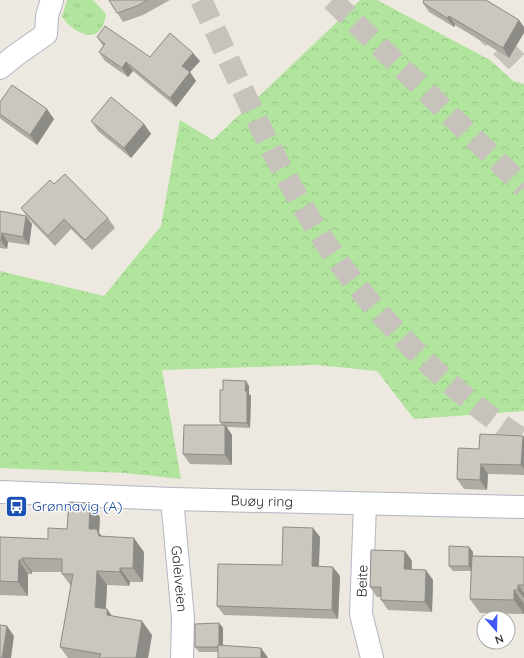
<svg xmlns="http://www.w3.org/2000/svg" width="524" height="658" font-family="Quicksand,sans-serif">
<style>
.grass{fill:url(#grass-tufts)}
.forest{fill:url(#forest-crowns)}
.lines{fill:none;stroke-linecap:round;stroke-linejoin:round}
.highway-tunnel{stroke:#c7c3bc;stroke-width:22;stroke-dasharray:22 11;stroke-linecap:butt}
.street-casing{stroke:#b3b5c0;stroke-width:24}
.street{stroke:#fff;stroke-width:22}
.wall{fill:#aeaba3}
.shaded-wall{fill:#8d8b85}
.building{fill:#cac7be;stroke:#8d8b85}
.labels{text-anchor:middle;stroke-width:3;stroke-linejoin:round;paint-order:stroke}
.street-label{font-size:14px;fill:#2d2d2d;stroke:#fff}
.transit-label{font-size:14px;fill:#164399;stroke:#fff;text-anchor:start}
</style>
<defs>
<pattern id="grass-tufts" width="24" height="20" patternUnits="userSpaceOnUse"><rect width="24" height="20" fill="#b1e49d"/><path d="M3 7l-1-3M5 7V3M7 7l1-3M15 17l-1-3M17 17v-4M19 17l1-3" fill="none" stroke="#99c488"/></pattern>
<pattern id="forest-crowns" width="20" height="18" patternUnits="userSpaceOnUse"><rect width="20" height="18" fill="#b1e49d"/><path d="M2 6a3 3 0 1 1 6 0M12 15a3 3 0 1 1 6 0" fill="none" stroke="#99c488"/></pattern>
</defs>
<rect width="100%" height="100%" fill="#eee9e0"/>
<!-- grass -->
<path class="grass" d="M 67,0 L 93,0 L 106,14 C 102,47 75,35 62,17 Z"/>
<!-- forest -->
<polygon class="forest" points="360,0 377,0 490,60 513,81 524,84 524,411 414,419 377,371 317,365 162,370 181,479 125,473 0,468 0,271 104,296 161,226 180,120 213,140"/>
<g class="lines">
<!-- highway-tunnel -->
<g class="highway-tunnel">
<path d="M 201,0 C 240,83 276,169 327,245 C 373,315 454,396 524,440"/>
<polyline points="332,0 524,187"/>
<polyline points="454,0 524,69"/>
</g>
<defs>
<g id="street">
<polyline points="0,68 16,55 46,34 47,16 52,0"/>
<path id="s1" d="M 0,492 L 172,499 L 524,507"/>
<path id="s2" d="M 172,499 L 183,618 L 182,658"/>
<polyline points="365,504 361,614 372,658"/>
</g>
</defs>
<!-- street casing -->
<use href="#street" class="street-casing"/>
<!-- street -->
<use href="#street" class="street"/>
</g>
<!-- wall -->
<g class="wall">
<polygon points="109,0 170,0 143,15 123,22"/>
<polygon points="486,0 509,58 455,25 454,27 429,12 423,3"/>
<polygon points="97,37 150,57 200,61 190,72 196,81 176,107 133,71 128,77 105,61 99,52 103,46"/>
<polygon points="0,102 54,119 37,145 2,120 0,118"/>
<polygon points="91,121 144,124 151,134 131,158 98,131"/>
<polygon points="54,184 108,218 115,228 92,250 71,229 55,246 28,218 21,208"/>
<polygon points="0,211 32,224 29,245 8,242 7,249 0,248"/>
<polygon points="246,381 249,386 249,394 251,396 250,428 227,427 232,435 232,465 190,464 183,454 222,425 220,422 223,390"/>
<polygon points="523,436 524,438 524,475 488,474 487,490 464,489 457,479 479,449"/>
<polygon points="100,517 99,533 102,536 144,552 143,582 130,582 129,586 107,585 106,609 107,609 112,616 152,635 148,658 68,658 60,647 71,586 62,574 62,572 32,572 32,574 28,574 28,596 0,595 0,537 48,539 67,529"/>
<polygon points="313,528 320,537 319,567 340,576 338,619 224,615 217,606 282,565"/>
<polygon points="469,547 473,552 473,556 524,557 524,614 480,613 470,599 471,571 453,571 449,566"/>
<polygon points="405,551 412,561 411,569 433,580 432,612 388,610 381,600 381,597 377,597 370,587"/>
<polygon points="219,623 223,628 223,646 261,648 268,658 218,652 199,652 195,647"/>
</g>
<!-- shaded-wall -->
<g class="shaded-wall">
<polygon points="449,16 455,25 454,27 447,18"/>
<polygon points="519,20 524,27 524,33 509,58 503,48"/>
<polygon points="193,53 200,61 190,72 196,81 176,107 170,98 182,66"/>
<polygon points="126,62 133,71 128,77 122,68"/>
<polygon points="47,109 54,119 37,145 30,135"/>
<polygon points="144,124 151,134 131,158 124,148"/>
<polygon points="26,216 32,224 29,245 23,237"/>
<polygon points="2,233 8,242 7,249 1,241"/>
<polygon points="246,381 249,386 249,394 251,396 250,428 247,423 245,391"/>
<polygon points="225,425 232,435 232,465 225,455"/>
<polygon points="523,436 524,438 524,469 521,465"/>
<polygon points="481,464 488,474 487,490 480,480"/>
<polygon points="90,503 100,517 99,533 107,543 89,529"/>
<polygon points="313,528 320,537 318,576 312,566"/>
<polygon points="134,538 144,552 143,582 133,568"/>
<polygon points="469,547 473,552 472,571 469,566"/>
<polygon points="405,551 412,561 411,579 404,569"/>
<polygon points="22,558 32,572 32,574 22,560"/>
<polygon points="19,560 28,574 28,596 18,582"/>
<polygon points="333,567 340,576 338,619 332,610"/>
<polygon points="120,568 130,582 129,586 120,572"/>
<polygon points="426,570 433,580 432,612 425,602"/>
<polygon points="97,571 107,585 105,621 95,607"/>
<polygon points="518,585 524,593 524,598 518,590"/>
<polygon points="514,590 524,604 524,614 514,600"/>
<polygon points="107,609 117,623 107,615"/>
<polygon points="142,621 152,635 148,658 136,658"/>
<polygon points="219,623 223,628 223,652 219,647"/>
<polygon points="7,626 14,636 11,658 2,658"/>
<polygon points="261,648 268,658 261,658"/>
</g>
<!-- building -->
<g class="building">
<polygon points="109,0 148,0 137,6 117,13"/>
<polygon points="424,0 486,0 519,20 503,48 449,16 447,18 423,3"/>
<polygon points="105,26 150,57 170,33 193,53 182,66 190,72 170,98 126,62 122,68 99,52 105,44 97,37"/>
<polygon points="12,85 47,109 30,135 0,114 0,102"/>
<polygon points="111,97 144,124 124,148 91,121"/>
<polygon points="65,174 108,218 85,240 64,219 48,236 21,208 50,180 54,184"/>
<polygon points="0,211 26,216 23,237 2,233 1,241 0,240"/>
<polygon points="223,380 246,381 245,391 247,391 247,423 220,422 220,390 223,390"/>
<polygon points="184,425 225,425 225,455 183,454"/>
<polygon points="480,434 523,436 521,465 481,464 480,480 457,479 458,449 459,448 479,449"/>
<polygon points="69,502 90,503 89,529 97,529 99,536 134,538 133,568 120,568 120,572 97,571 95,607 107,609 107,615 142,621 136,658 99,658 101,654 60,647 73,574 62,574 62,559 22,558 22,560 19,560 18,582 0,581 0,537 48,539 48,528 67,529"/>
<polygon points="283,527 313,528 312,566 333,567 332,610 217,606 218,564 282,565"/>
<polygon points="449,546 469,547 469,566 449,566"/>
<polygon points="371,550 405,551 404,569 426,570 425,602 381,600 381,587 370,587"/>
<polygon points="472,556 524,557 524,585 518,585 518,590 514,590 514,600 470,599"/>
<polygon points="219,623 219,645 218,645 218,647 195,647 195,624"/>
<polygon points="0,625 7,626 2,658 0,658"/>
<polygon points="218,645 261,648 261,658 218,658"/>
</g>
<!-- icons -->
<defs>
<symbol id="bus-square" viewBox="-11 -11 22 22"><rect x="-9" y="-9" width="18" height="18" rx="4" fill="#1a4fb4" stroke="#fff"/><path d="M-5-6H5V4H4V6H2V4H-2V6H-4V4H-5ZM-3.5-4V0h7V-4ZM-3.5 1.2v1.5H-2V1.2ZM2 1.2v1.5H3.5V1.2Z" fill="#fff"/></symbol>
</defs>
<g fill-rule="evenodd">
<use href="#bus-square" x="4" y="494" width="25" height="25"/>
</g>
<g class="labels">
<!-- street labels -->
<g class="street-label">
<text dy="5" stroke="none"><textPath href="#s1" startOffset="262">Buøy ring</textPath></text>
<text dy="5" stroke="none"><textPath href="#s2" startOffset="80">Galeiveien</textPath></text>
<text transform="translate(362 581) rotate(-88)" y="5">Beite</text>
</g>
<!-- transit labels -->
<g class="transit-label">
<text x="32" y="511">Grønnavig (A)</text>
</g>
</g>
<!-- north arrow -->
<g transform="translate(496 630) rotate(160)"><circle r="19" fill="#ffffff" stroke="#ababab"/>
<path d="M0-3L7 15L0 10L-7 15Z" fill="#4258fa"/>
<text y="-6" font-size="11" font-weight="bold" text-anchor="middle" fill="#2d2d2d">N</text>
</g>
</svg>
